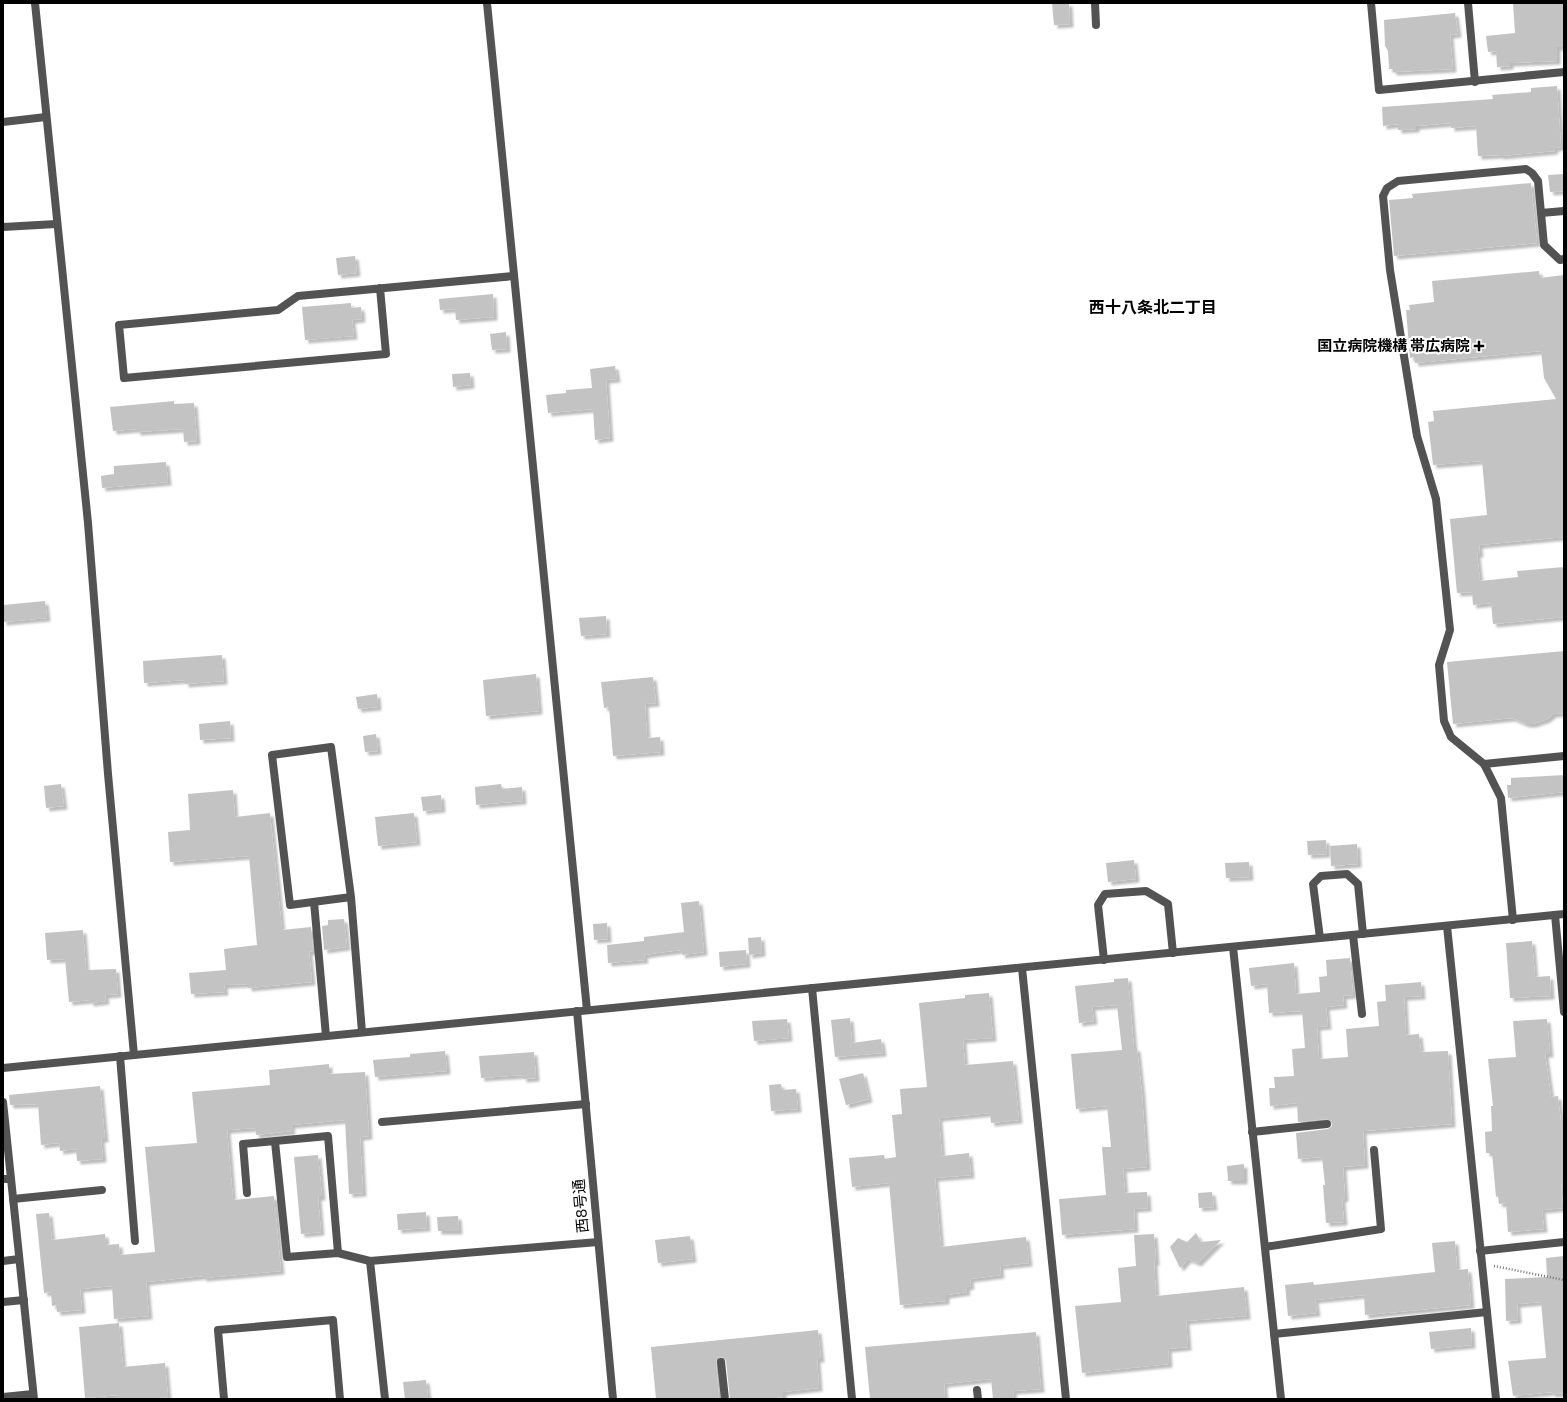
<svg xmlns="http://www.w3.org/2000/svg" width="1567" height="1402" font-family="Commissioner,'Noto Sans JP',sans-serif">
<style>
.building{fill:#c3c3c3;filter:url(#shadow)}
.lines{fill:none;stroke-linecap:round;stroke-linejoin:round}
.path{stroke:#757575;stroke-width:2.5;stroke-dasharray:1 2;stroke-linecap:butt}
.service{stroke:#535353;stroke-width:8}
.minor{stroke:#535353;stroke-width:8}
.tertiary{stroke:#535353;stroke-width:8}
.poi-dot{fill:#000;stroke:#fff;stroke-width:1.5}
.labels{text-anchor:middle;stroke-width:4;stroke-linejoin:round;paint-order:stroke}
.poi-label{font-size:15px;font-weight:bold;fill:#000;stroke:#fff;text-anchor:end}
.street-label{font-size:15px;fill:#000;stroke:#fff}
.neighbourhood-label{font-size:16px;font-weight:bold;fill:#000;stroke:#fff}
</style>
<defs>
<filter id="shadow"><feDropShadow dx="3.5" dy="3.5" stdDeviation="1" flood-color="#0004"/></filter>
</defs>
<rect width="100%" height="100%" fill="#fff"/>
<!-- building -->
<g class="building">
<polygon points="1052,3 1069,3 1070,24 1054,25"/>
<polygon points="1513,3 1564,3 1564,47 1557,47 1557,61 1510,63 1510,66 1497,67 1496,51 1488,52 1486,36 1515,33"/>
<polygon points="1455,13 1458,34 1450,35 1453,69 1393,72 1393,69 1389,69 1388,51 1385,46 1384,20"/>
<polygon points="1557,86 1561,147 1554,148 1555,151 1501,156 1500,155 1478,156 1476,126 1451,128 1451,123 1416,126 1416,129 1398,130 1398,124 1383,126 1382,107 1493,99 1492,95 1531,92 1531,88"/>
<polygon points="1564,174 1564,191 1550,192 1548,175"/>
<polygon points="1531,183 1537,243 1394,256 1389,200 1413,198 1412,194"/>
<polygon points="355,256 357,273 338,275 336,258"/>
<polygon points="1539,271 1540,278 1564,275 1564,537 1479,545 1480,554 1477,554 1480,581 1518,577 1517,571 1564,567 1564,617 1493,624 1491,603 1473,605 1472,592 1457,593 1450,519 1487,515 1482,461 1433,465 1428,422 1434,421 1433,411 1556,399 1544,378 1541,351 1415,363 1414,357 1410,358 1406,310 1410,310 1409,305 1434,302 1432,281"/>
<polygon points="493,294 494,317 456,320 455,309 440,310 439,299"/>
<polygon points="351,303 351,308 361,307 362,319 352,320 354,336 305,340 302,307"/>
<polygon points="506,332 507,349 492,350 490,334"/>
<polygon points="615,366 617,379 606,380 610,438 595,440 593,409 548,413 546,395 566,393 566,390 592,388 590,369"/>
<polygon points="470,373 471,385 453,387 452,374"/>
<polygon points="174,401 174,404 194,403 197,441 184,442 183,429 137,432 137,429 113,431 110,407"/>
<polygon points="166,462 168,482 102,488 101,476 114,474 114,466"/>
<polygon points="45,601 47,618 3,622 3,605"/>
<polygon points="606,616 607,634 581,636 579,618"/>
<polygon points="1564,651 1564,713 1553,714 1547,719 1533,724 1526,724 1512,718 1453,724 1447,662"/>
<polygon points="222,655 224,681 185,684 185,680 144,683 143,661"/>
<polygon points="536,674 539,711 486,716 483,680"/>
<polygon points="653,677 656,703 645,704 647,738 660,737 661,752 613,756 609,707 604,708 601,682"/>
<polygon points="377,694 378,707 358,709 356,697"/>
<polygon points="230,721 231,738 200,740 199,724"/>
<polygon points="376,734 378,751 365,752 363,736"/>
<polygon points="1564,775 1564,792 1508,798 1507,785 1511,785 1511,778"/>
<polygon points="61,784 64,806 46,808 44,786"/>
<polygon points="501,784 502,789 522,787 523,801 476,805 475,787"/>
<polygon points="233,790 235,817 270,813 282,930 311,927 313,951 309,952 312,982 248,988 248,984 224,985 225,992 191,994 189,973 226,970 224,949 257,945 249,856 170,862 168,832 190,830 188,794"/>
<polygon points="441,795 442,809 423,811 421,797"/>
<polygon points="414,813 417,842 378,846 375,817"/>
<polygon points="1326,840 1327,854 1308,855 1307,841"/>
<polygon points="1357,844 1358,864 1331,866 1330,846"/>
<polygon points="1134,860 1136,879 1108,882 1106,863"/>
<polygon points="1249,862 1250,877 1226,878 1225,863"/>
<polygon points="699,901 704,952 682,955 681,950 657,953 644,955 645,960 608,963 607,945 644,941 644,937 684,932 681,903"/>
<polygon points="344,919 347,947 324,950 322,926 328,925 328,920"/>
<polygon points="607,923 608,939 594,940 593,924"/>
<polygon points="83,930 86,970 116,969 118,994 105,995 106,1001 90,1003 90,1000 69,1002 65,959 47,960 45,933"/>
<polygon points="761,937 762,953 749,955 748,938"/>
<polygon points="1532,941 1535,977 1550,976 1551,996 1510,998 1506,943"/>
<polygon points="746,950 747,964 720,967 719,952"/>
<polygon points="1350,958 1353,995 1343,996 1344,1005 1326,1007 1328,1026 1317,1027 1319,1059 1348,1057 1346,1029 1379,1026 1377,1002 1386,1001 1385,985 1421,982 1422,996 1404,997 1406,1035 1419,1034 1421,1052 1448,1051 1452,1124 1363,1131 1365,1165 1343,1167 1345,1198 1342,1199 1344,1222 1326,1223 1323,1185 1325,1185 1322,1157 1298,1159 1296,1133 1328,1129 1332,1126 1332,1121 1326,1119 1298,1122 1297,1103 1270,1106 1269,1088 1275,1088 1274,1077 1294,1076 1292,1049 1305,1048 1302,1011 1269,1013 1267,984 1251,986 1249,968 1294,963 1296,994 1320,992 1319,977 1327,976 1326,960"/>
<polygon points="1128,978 1134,1048 1137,1048 1142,1094 1147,1167 1123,1169 1125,1193 1147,1192 1148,1208 1134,1209 1135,1229 1062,1235 1059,1199 1106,1195 1102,1147 1111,1147 1107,1106 1076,1109 1071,1054 1122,1050 1117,1005 1092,1007 1094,1021 1079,1023 1075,986 1114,982 1114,979"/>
<polygon points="989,993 993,1038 963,1040 965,1065 1013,1061 1019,1120 991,1123 990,1113 939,1118 942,1156 969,1153 971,1175 935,1178 941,1247 1026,1237 1029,1263 1000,1266 1001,1275 970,1279 971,1286 966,1287 967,1292 946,1295 946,1301 900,1305 889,1183 852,1187 849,1158 884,1155 885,1159 896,1157 892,1115 902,1114 900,1089 927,1087 919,1003 965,998 965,995"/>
<polygon points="850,1018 852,1043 881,1039 883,1053 835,1057 831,1020"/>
<polygon points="787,1019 789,1038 754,1041 752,1021"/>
<polygon points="1547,1019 1550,1054 1545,1054 1551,1097 1558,1096 1561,1124 1564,1124 1564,1182 1561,1182 1563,1208 1542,1210 1544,1229 1508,1232 1506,1203 1499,1204 1498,1196 1496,1197 1492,1153 1486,1153 1485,1132 1492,1131 1491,1106 1493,1106 1488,1059 1516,1057 1513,1021"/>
<polygon points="445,1051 447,1071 375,1077 373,1060 410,1057 410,1054"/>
<polygon points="534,1052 536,1078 523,1079 523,1075 481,1078 479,1056"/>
<polygon points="329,1064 329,1074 365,1072 369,1136 360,1137 363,1193 349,1194 345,1120 291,1125 292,1131 256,1135 255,1128 227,1130 233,1200 274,1196 281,1271 203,1278 203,1276 146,1282 149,1316 114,1319 112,1286 80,1289 82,1310 57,1312 56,1305 52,1306 51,1292 44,1293 36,1214 49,1213 52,1240 105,1234 106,1245 119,1244 120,1255 155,1252 145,1147 197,1143 192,1092 270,1085 269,1070"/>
<polygon points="863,1073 869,1099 846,1105 839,1079"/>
<polygon points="781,1084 782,1090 796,1089 798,1109 771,1111 769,1085"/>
<polygon points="100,1086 105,1139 101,1139 103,1159 77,1161 76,1149 60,1151 59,1143 41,1145 38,1104 10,1105 9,1095"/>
<polygon points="318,1155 322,1197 318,1197 321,1232 301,1234 294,1157"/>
<polygon points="1244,1164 1244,1181 1228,1181 1227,1166"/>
<polygon points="1212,1192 1214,1207 1199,1208 1198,1193"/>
<polygon points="426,1212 427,1228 398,1230 397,1214"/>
<polygon points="458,1216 459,1231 438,1231 437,1217"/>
<polygon points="1196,1233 1201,1242 1221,1240 1198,1263 1188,1259 1180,1268 1170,1247 1178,1238 1187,1242"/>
<polygon points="1154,1234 1156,1262 1154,1262 1156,1296 1244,1287 1247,1316 1186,1321 1188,1347 1168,1349 1169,1364 1082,1373 1075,1306 1121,1302 1118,1268 1136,1266 1134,1235"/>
<polygon points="690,1236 693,1259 658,1263 655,1240"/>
<polygon points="1455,1241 1457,1270 1468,1269 1471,1305 1365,1315 1364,1295 1315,1300 1317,1313 1288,1316 1285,1285 1313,1282 1314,1285 1435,1272 1432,1243"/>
<polygon points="1564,1256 1564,1373 1563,1373 1564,1393 1552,1394 1552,1392 1513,1396 1508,1361 1546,1358 1541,1302 1517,1304 1518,1320 1506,1321 1505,1279 1547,1277 1546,1258"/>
<polygon points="119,1323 123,1367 165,1363 168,1397 145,1399 118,1399 118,1395 85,1398 79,1327"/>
<polygon points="1471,1328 1472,1345 1431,1349 1429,1332"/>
<polygon points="818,1330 821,1359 817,1359 819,1388 783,1392 783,1397 762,1399 730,1399 726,1361 725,1358 721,1357 717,1358 716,1362 719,1399 656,1399 651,1347"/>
<polygon points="1036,1332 1041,1389 1013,1391 1014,1398 993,1399 991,1379 944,1384 945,1399 870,1399 865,1347"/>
<polygon points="426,1380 428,1398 405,1399 403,1382"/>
</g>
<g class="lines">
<!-- path -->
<polyline class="path" points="1494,1266 1564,1280"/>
<!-- service -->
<g class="service">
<polyline points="35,3 88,523 108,774 134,1055"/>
<polyline points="1095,3 1096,25"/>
<polyline points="3,122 46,117"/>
<polyline points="1541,213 1564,211"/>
<polyline points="3,227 56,224"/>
<polyline points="380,288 386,354 124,378 119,325 278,310 298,296 514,276"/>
<polyline points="1484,764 1564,756"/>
<polyline points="351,897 290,905 272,755 331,747 351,897 362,1032"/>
<polyline points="314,902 326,1036"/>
<polyline points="1513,920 1501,798 1484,764 1451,737 1444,721 1439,665 1450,630 1436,499 1417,436 1390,270 1383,196 1387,188 1398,181 1526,169 1532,173 1538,181 1544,245 1560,260 1564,259"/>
<polyline points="1353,935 1362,1014"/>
<polyline points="1320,938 1313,884 1321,876 1347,874 1358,884 1363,934"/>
<polyline points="1104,960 1098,905 1105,894 1146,891 1168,904 1173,953"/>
<polyline points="120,1056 135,1241"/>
<polyline points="382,1122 586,1104"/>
<polyline points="1252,1132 1327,1124"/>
<polyline points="275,1142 287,1257 338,1253 370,1261"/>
<polyline points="3,1179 11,1179"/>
<polyline points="247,1193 243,1144 328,1136 338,1253"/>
<polyline points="13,1199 102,1190"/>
<polyline points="1265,1247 1381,1229 1374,1150"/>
<polyline points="3,1261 19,1259"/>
<polyline points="3,1302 24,1300"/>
<polyline points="1274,1334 1487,1312"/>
<polyline points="721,1362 725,1399"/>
<polyline points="977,1390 978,1399"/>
<polyline points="3,1397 33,1394"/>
<polyline points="224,1399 218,1330 333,1320 340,1399"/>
</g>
<!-- minor -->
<g class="minor">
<polyline points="487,3 587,1010"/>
<polyline points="1371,3 1379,90 1564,72"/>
<polyline points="1468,3 1475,82"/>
<polyline points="1555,915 1564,1012"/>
<polyline points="1447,926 1496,1399"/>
<polyline points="1233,947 1281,1399"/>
<polyline points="1022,968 1066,1399"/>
<polyline points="812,988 852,1399"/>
<polyline points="3,1068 1564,914"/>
<polyline points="1480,1251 1564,1242"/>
<polyline points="385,1399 370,1261 598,1242"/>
</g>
<!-- tertiary -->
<g class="tertiary">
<polyline points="577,1011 613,1399"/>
<polyline points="3,1102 34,1399"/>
</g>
</g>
<!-- markers -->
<path class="poi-dot" d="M1477 340h4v4h4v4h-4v4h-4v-4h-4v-4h4z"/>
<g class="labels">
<!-- poi labels -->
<g class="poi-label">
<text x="1470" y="351">国立病院機構 帯広病院</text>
</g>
<!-- street labels -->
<g class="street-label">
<text transform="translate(581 1206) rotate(-95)" y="5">西8号通</text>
</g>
<!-- neighbourhood labels -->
<g class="neighbourhood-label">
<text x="1153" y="313">西十八条北二丁目</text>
</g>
</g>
<!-- border -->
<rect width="1567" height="1402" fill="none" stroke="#000000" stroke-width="8"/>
</svg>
